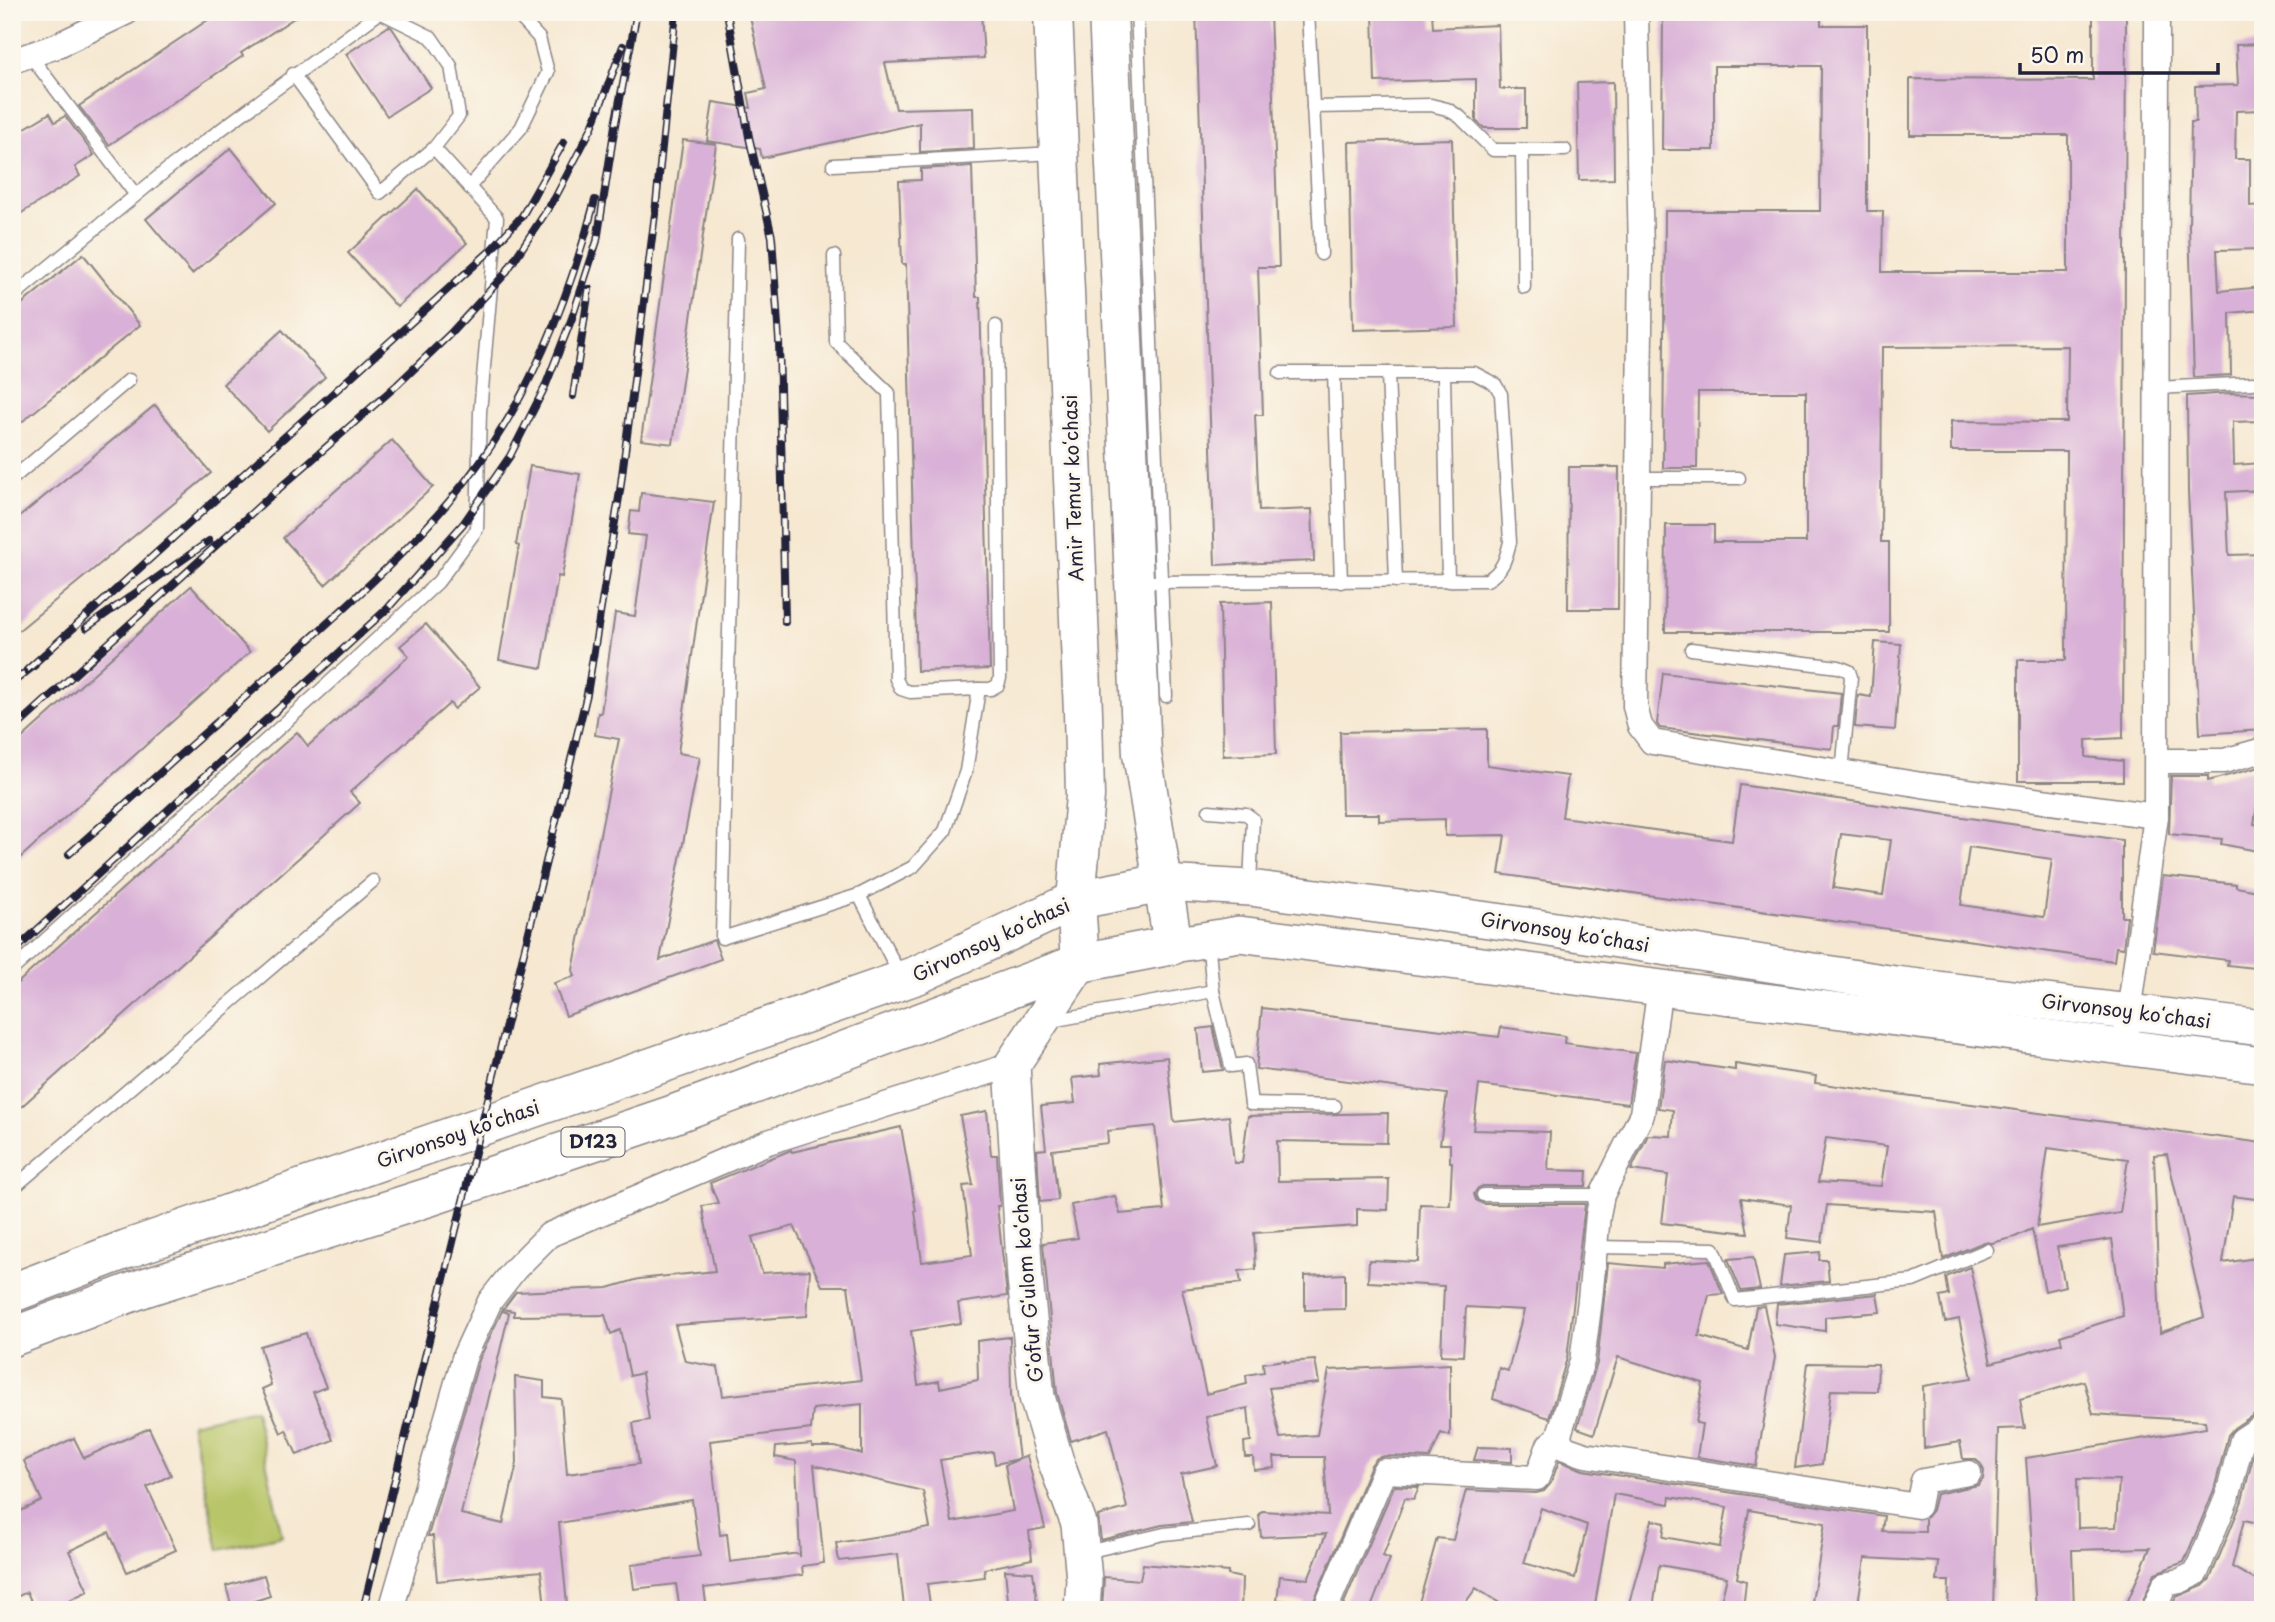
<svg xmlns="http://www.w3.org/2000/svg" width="2275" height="1622" font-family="'Playpen Sans',sans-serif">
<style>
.green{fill:#b8c567;stroke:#6d7451;stroke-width:2}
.building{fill:#d9b0d7;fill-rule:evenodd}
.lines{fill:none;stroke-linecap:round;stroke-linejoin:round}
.lane-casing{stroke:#8c8586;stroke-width:15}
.street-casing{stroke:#8c8586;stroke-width:27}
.secondary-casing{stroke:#8c8586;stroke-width:38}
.primary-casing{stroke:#8c8586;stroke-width:41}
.lane{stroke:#fff;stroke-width:12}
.street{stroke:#fff;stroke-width:24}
.secondary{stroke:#fff;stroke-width:35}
.primary{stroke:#fff;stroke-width:38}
.rail-casing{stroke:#22223b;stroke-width:8}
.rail{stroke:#fbf7ec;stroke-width:5;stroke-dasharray:16;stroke-linecap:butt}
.labels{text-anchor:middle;stroke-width:6;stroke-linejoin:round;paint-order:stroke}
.shield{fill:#fbf7ec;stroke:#636270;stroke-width:2}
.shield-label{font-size:18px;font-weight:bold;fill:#22223b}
.street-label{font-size:19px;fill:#22223b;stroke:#fbf7ec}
</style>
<rect width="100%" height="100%" fill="#fbf7ec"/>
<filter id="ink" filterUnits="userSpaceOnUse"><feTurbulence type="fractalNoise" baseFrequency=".0143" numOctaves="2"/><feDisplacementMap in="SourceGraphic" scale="14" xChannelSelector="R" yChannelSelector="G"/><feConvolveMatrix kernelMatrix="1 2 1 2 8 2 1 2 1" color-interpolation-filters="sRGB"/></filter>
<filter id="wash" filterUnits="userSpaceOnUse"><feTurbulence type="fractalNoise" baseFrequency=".00686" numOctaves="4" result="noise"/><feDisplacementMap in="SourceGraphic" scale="28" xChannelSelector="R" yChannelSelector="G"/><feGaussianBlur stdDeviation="1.57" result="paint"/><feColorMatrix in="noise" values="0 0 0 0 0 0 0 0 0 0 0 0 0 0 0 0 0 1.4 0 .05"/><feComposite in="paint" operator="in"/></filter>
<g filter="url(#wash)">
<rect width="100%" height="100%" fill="#f6e8d1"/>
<!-- green -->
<polygon class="green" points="255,1409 282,1536 219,1550 191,1423"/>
<g id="blocks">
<!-- building -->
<g class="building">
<polygon points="220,12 303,12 241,53 243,56 109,145 79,106"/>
<polygon points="749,12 981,12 984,58 885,63 896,109 973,107 974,149 920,152 920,123 762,158 760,149 707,141 713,102 751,108 748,93 766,89"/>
<polygon points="1196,12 1270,12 1279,267 1258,267 1263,415 1255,415 1259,511 1312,509 1314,561 1215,565"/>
<polygon points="1373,12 1432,12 1433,28 1498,25 1500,89 1526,89 1526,128 1484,128 1476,121 1476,79 1375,82"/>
<polygon points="1663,12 1821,12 1821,25 1867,25 1867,211 1883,211 1882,272 2068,272 2068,135 1910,135 1910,79 2093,80 2093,12 2126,12 2123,738 2086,740 2086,757 2123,761 2123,781 2018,781 2018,660 2066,660 2067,451 1951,451 1951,421 2067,422 2068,346 1882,347 1881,542 1889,542 1889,632 1665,632 1666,525 1714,525 1714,542 1806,542 1806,392 1698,392 1697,468 1663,468 1665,211 1820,211 1821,66 1714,66 1714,150 1662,150"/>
<polygon points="389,26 392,28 431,88 387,116 346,54"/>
<polygon points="2260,44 2261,110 2236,111 2235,159 2250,159 2250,206 2263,205 2263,249 2217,250 2219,291 2263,287 2263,310 2230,313 2231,375 2194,377 2189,227 2191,122 2196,122 2195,86 2238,85 2236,45"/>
<polygon points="1613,82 1614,179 1579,180 1577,83"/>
<polygon points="50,113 55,122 65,116 94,155 75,167 80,176 12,219 12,136"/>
<polygon points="1452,139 1457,327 1353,330 1349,142"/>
<polygon points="683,140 716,144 673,444 641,440"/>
<polygon points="231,148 276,203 192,274 146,219"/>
<polygon points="972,166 976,297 980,297 990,669 917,671 906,264 902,264 899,181 921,180 921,169"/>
<polygon points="418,189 467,243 397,307 348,253"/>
<polygon points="83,254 140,325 12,430 12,312"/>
<polygon points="282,330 325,377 267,431 223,384"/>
<polygon points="2231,393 2259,394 2260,421 2233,422 2234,465 2263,463 2263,490 2226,492 2229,555 2263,554 2263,730 2200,734 2188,492 2187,396"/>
<polygon points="155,405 211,473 12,636 12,523"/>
<polygon points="392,440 433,487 325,585 283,538"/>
<polygon points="530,466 580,474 562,577 558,576 542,668 499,660 519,546 516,545"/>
<polygon points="1569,467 1619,467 1618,609 1568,609"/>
<polygon points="641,493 714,502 678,753 700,757 660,960 714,940 721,959 566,1016 554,983 575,976 573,970 619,739 595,735 598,713 601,713 615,613 635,616 646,536 628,534 631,511 639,512"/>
<polygon points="191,586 250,652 12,865 12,747"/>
<polygon points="1272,602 1276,754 1223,756 1220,604"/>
<polygon points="426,624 480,687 454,709 450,703 350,792 360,803 12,1115 12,988 297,732 308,746 409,656 400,646"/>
<polygon points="1875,642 1901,644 1895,730 1855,727 1858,695 1871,697"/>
<polygon points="1663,673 1841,693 1838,726 1834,726 1832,749 1660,728 1657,724"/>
<path d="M 1487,729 L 1487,765 L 1568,776 L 1562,817 L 1732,841 L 1740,785 L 2122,840 L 2122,917 L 2127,917 L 2123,948 L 2116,947 L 2114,961 L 1499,874 L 1505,835 L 1445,836 L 1445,819 L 1379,821 L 1379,814 L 1342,814 L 1340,732 ZM 1841,834 L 1891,840 L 1883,895 L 1833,888 ZM 1969,847 L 2052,859 L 2044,917 L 1961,905 Z"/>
<polygon points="2263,766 2263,787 2260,788 2254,824 2263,826 2263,852 2221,844 2222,839 2169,834 2171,776 2208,776 2208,781"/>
<polygon points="2163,876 2236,884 2236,887 2263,892 2263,969 2227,965 2228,960 2153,951"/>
<polygon points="1262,1008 1499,1037 1501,1027 1565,1036 1564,1043 1636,1053 1628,1104 1479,1085 1473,1130 1550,1132 1548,1170 1587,1171 1586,1186 1483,1186 1478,1188 1474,1194 1476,1200 1483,1204 1585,1204 1567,1358 1549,1418 1493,1399 1499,1368 1508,1371 1524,1310 1466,1307 1463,1356 1441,1355 1444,1286 1368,1282 1369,1260 1418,1262 1420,1204 1450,1205 1452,1162 1450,1162 1450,1144 1440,1144 1447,1094 1256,1069"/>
<polygon points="1213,1027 1223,1070 1202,1072 1198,1029"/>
<polygon points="1167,1057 1174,1122 1229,1116 1234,1163 1242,1163 1248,1116 1388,1113 1387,1143 1277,1141 1278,1181 1389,1179 1388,1210 1357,1209 1357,1226 1254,1233 1256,1269 1239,1271 1241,1283 1182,1289 1206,1394 1247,1384 1246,1375 1264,1372 1263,1363 1285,1360 1285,1362 1315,1360 1319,1383 1269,1388 1280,1438 1317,1435 1329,1370 1450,1364 1450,1436 1441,1433 1430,1458 1385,1456 1377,1458 1371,1465 1310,1610 1302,1610 1305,1603 1277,1600 1280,1576 1308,1579 1326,1534 1261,1537 1259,1514 1262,1511 1328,1515 1324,1457 1274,1457 1275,1468 1254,1470 1253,1457 1245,1457 1244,1442 1251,1441 1248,1408 1206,1417 1217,1466 1181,1474 1192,1522 1162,1525 1101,1540 1098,1516 1127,1508 1108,1429 1071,1441 1057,1393 1043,1243 1078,1238 1071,1205 1115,1196 1120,1214 1164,1210 1155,1126 1107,1131 1108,1143 1052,1150 1058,1200 1040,1202 1037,1150 1046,1149 1041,1106 1075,1103 1072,1078 1101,1075 1100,1064"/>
<path d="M 1665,1060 L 1735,1070 L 1735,1064 L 1816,1076 L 1815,1083 L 2263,1143 L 2263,1200 L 2233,1196 L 2223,1263 L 2263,1257 L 2263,1411 L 2255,1414 L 2234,1428 L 2228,1435 L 2214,1490 L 2184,1562 L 2155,1573 L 2139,1610 L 2124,1610 L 2150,1548 L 2072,1550 L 2074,1610 L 2036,1610 L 2026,1458 L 2206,1428 L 2205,1421 L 2093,1414 L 2084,1381 L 2020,1399 L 2025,1428 L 1998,1429 L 1993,1610 L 1948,1610 L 1949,1581 L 1937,1581 L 1939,1562 L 1865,1558 L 1857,1610 L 1811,1608 L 1825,1523 L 1749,1510 L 1737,1578 L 1746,1581 L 1743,1610 L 1719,1610 L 1727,1577 L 1659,1565 L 1653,1610 L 1627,1610 L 1652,1520 L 1665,1523 L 1663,1537 L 1720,1547 L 1727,1507 L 1670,1497 L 1669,1504 L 1614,1494 L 1594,1610 L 1515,1610 L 1506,1607 L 1476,1588 L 1460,1610 L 1417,1610 L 1437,1538 L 1453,1540 L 1466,1490 L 1536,1493 L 1544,1491 L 1551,1483 L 1559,1461 L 1583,1470 L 1884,1516 L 1882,1531 L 1925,1532 L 1925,1519 L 1932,1510 L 1936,1494 L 1978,1485 L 1983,1479 L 1984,1471 L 1981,1464 L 1975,1459 L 1963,1459 L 1960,1442 L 1924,1448 L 1923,1386 L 1972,1378 L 1959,1319 L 1945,1322 L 1940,1297 L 1949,1295 L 1946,1277 L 1970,1267 L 1991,1363 L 2062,1343 L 2060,1336 L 2123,1316 L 2112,1239 L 2057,1247 L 2065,1286 L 2045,1291 L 2032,1229 L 2015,1237 L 1992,1243 L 1984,1242 L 1943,1259 L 1936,1212 L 1827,1205 L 1822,1242 L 1787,1238 L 1791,1205 L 1741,1198 L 1748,1233 L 1662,1223 L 1668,1175 L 1631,1170 L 1648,1135 L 1671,1136 L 1673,1110 L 1658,1108 ZM 1826,1138 L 1887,1146 L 1881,1186 L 1818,1182 ZM 2048,1148 L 2128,1159 L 2120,1213 L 2037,1227 ZM 2167,1154 L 2204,1317 L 2160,1333 L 2154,1155 ZM 2077,1479 L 2119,1480 L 2116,1527 L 2078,1528 ZM 1541,1508 L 1587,1525 L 1575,1578 L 1524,1563 Z"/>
<path d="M 987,1111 L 991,1155 L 997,1155 L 1000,1206 L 997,1206 L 1007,1296 L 958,1303 L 961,1323 L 911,1331 L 918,1385 L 939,1381 L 940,1388 L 978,1380 L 977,1341 L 1010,1337 L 1011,1394 L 1019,1459 L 995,1464 L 993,1452 L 940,1460 L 952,1522 L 1013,1511 L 1005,1465 L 1027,1456 L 1045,1528 L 1029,1531 L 1032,1559 L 984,1569 L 985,1577 L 927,1584 L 930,1604 L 904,1607 L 898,1554 L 839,1561 L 836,1543 L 930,1528 L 923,1491 L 814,1465 L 824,1563 L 802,1566 L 803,1575 L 704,1588 L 707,1610 L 680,1610 L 676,1584 L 634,1589 L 631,1565 L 700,1556 L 692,1500 L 559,1523 L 567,1605 L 545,1607 L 541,1571 L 437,1581 L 433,1536 L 428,1536 L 479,1360 L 502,1311 L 509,1313 L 461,1514 L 503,1524 L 517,1463 L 515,1377 L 544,1381 L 544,1397 L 561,1399 L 567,1474 L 639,1464 L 633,1423 L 649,1420 L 642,1373 L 630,1376 L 620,1330 L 611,1334 L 605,1315 L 514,1316 L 514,1311 L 503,1309 L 516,1292 L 608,1288 L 639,1279 L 715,1271 L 702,1206 L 718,1203 L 710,1183 L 791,1150 L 792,1152 L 901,1127 L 916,1211 L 915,1211 L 922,1262 L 972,1255 L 963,1186 L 973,1185 L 960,1116 ZM 794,1226 L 822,1286 L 848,1286 L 861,1380 L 723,1396 L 718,1367 L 685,1361 L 675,1325 L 807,1316 L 810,1270 L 762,1273 L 752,1237 ZM 862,1404 L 862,1454 L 835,1447 L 812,1447 L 812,1444 L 776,1447 L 775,1457 L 796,1461 L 800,1557 L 800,1553 L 730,1562 L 727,1534 L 720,1535 L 710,1441 L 811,1429 L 813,1409 Z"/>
<polygon points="1820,1252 1819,1260 1827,1260 1829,1281 1780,1286 1784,1255"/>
<polygon points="1753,1257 1760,1289 1741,1291 1728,1259"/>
<polygon points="1709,1260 1723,1294 1709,1295 1699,1336 1748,1350 1756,1307 1764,1306 1775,1357 1756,1466 1697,1457 1702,1424 1696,1423 1703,1383 1618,1357 1594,1434 1577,1428 1597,1363 1608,1263 1663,1268 1663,1264"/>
<polygon points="1345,1274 1345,1309 1305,1310 1305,1276"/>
<polygon points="1877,1294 1880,1312 1825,1317 1825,1331 1775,1324 1777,1304"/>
<polygon points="306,1333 312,1353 326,1387 313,1392 333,1440 297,1455 286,1430 281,1433 262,1389 271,1385 260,1346"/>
<polygon points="1808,1363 1878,1364 1877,1391 1831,1390 1822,1464 1795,1468"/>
<polygon points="149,1428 171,1475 147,1487 176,1550 127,1572 109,1532 69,1551 88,1591 49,1610 35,1610 27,1592 12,1599 12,1515 42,1501 24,1461 74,1438 84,1458"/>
<polygon points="2263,1444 2263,1524 2244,1520 2232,1567 2263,1584 2263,1610 2170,1610 2176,1597 2203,1586 2210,1579 2242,1501 2255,1449"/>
<polygon points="1478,1447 1512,1448 1512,1462 1474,1460"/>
<polygon points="1394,1486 1419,1487 1414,1499 1405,1498 1383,1556 1390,1559 1370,1610 1341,1610"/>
<polygon points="1143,1564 1228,1572 1228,1575 1242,1578 1241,1610 1102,1610 1104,1577 1140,1580"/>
<polygon points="1005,1570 1033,1572 1038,1610 1009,1610"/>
<polygon points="264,1575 270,1596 232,1608 226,1586"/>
</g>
</g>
</g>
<g filter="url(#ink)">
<use href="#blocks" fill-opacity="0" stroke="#8c8586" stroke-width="2"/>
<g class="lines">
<defs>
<g id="lane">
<polyline points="1137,12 1166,696"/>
<polyline points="1308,12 1321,254"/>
<polyline points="382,13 431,37 451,66 459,116 434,148"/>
<polyline points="29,54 135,194"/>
<polyline points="1313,107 1431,105 1447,109 1460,117 1493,150 1565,150"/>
<polyline points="1522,151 1524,287"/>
<polyline points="833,165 1055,153"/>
<polyline points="469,187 521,128 548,72 539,38 516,13 509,12"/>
<polyline points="738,239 722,938 859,895 901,977"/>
<polyline points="834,256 836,342 889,393 896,679 901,689 910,692 979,689 966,771 945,831 913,867 859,895"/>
<polyline points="12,297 174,164 378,14 389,12"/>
<polyline points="1334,373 1341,582"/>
<polyline points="1388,373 1396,581"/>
<polyline points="1444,373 1448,581"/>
<polyline points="2157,388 2253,383"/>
<polyline points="1638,478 1739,478"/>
<polyline points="12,479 129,380"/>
<path d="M 1138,582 L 1487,580 C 1503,571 1506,558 1510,542 L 1501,394 L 1495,384 L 1474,373 L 1280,373"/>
<polyline points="1691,649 1839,667 1849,671 1851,677 1842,772"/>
<polyline points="979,689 991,689 998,685 1000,678 996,326"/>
<polyline points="1209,811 1246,814 1253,819 1250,884"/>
<polyline points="1208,940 1213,991 1231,1066 1246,1064 1251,1104 1335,1106"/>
<polyline points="12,970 352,662 438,582 477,529 480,412 497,218 434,148 380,193 293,74"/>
<polyline points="1051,1021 1213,991"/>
<polyline points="12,1189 373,881"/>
<polyline points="1483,1195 1602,1195"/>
<polyline points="1595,1247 1714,1249 1735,1300 1913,1281 1987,1250"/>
<polyline points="1082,1553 1164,1534 1249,1525"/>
</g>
<g id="street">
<polyline points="1636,12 1641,255 1635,706 1640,726 1652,742 1922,785 2156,816"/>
<polyline points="12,61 54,47 127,12"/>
<polyline points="2158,761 2224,761 2263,750"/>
<polyline points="2127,1028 2156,816 2157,12"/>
<polyline points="1558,1438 1565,1448 1585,1455 1918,1506 1923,1481 1969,1473"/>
<polyline points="391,1610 465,1355 490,1301 515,1269 549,1235 768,1142 1012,1065"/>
<polyline points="1325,1610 1384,1471 1537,1478 1549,1445 1558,1438 1582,1361 1590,1300 1598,1215 1602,1195 1642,1114 1660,987"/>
<polyline points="2154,1610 2165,1584 2180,1581 2196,1573 2228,1495 2242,1440 2263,1426"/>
</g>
<g id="secondary">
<polyline points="1164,883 1250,888 1511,923 1895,984 2263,1028"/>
<polyline points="1173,945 1239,934 2263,1065"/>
<polyline points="1080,963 1012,1065 1025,1278 1037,1397 1057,1465 1079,1524 1084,1580 1082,1610"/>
</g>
<g id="primary">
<polyline points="1053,12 1083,712 1085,796 1076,900 1080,963"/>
<polyline points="12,1293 127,1249 917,975 1076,900 1164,883"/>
<polyline points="12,1337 143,1288 429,1197 669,1116 1080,963 1173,945 1142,754 1108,12"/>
</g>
</defs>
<!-- lane casing -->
<use href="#lane" class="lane-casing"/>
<!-- street casing -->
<use href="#street" class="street-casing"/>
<!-- secondary casing -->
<use href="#secondary" class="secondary-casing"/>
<!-- primary casing -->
<use href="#primary" class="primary-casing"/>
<!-- lane -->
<use href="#lane" class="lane"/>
<!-- street -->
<use href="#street" class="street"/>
<!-- secondary -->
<use href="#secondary" class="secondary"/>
<!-- primary -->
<use href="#primary" class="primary"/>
<defs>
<g id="rail">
<polyline points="727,12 749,137 772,237 779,340 785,622"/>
<polyline points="573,396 589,289"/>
<polyline points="86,628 209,541"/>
<polyline points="27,670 490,251 522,216 564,142"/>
<polyline points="12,683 35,665"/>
<polyline points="12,731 266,500 397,385 450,334 505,274 555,198 592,127 623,46"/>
<path d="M 69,854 C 140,791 211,727 282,664 C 358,596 437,528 493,443 C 541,370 573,283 595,200"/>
<polyline points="12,953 388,608 463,524 510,456 545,387 572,318 597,241 615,125 637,12"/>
<polyline points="363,1610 587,694 620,491 655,214 676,12"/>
</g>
</defs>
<!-- rail casing -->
<use href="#rail" class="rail-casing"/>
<!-- rail -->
<use href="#rail" class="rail"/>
</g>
</g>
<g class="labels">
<!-- shield labels -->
<rect class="shield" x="561.5" y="1127.5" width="63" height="29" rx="5"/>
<g class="shield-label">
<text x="593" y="1148">D123</text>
</g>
<!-- street labels -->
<g class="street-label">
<text transform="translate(1073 488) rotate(-92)" y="7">Amir Temur koʻchasi</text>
<text transform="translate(1565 932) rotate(9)" y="7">Girvonsoy koʻchasi</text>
<text transform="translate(991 940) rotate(-25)" y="7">Girvonsoy koʻchasi</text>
<text transform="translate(2126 1011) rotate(7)" y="7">Girvonsoy koʻchasi</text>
<text transform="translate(458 1134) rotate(-19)" y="7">Girvonsoy koʻchasi</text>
<text transform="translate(1027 1280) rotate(-95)" y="7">Gʻofur Gʻulom koʻchasi</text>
</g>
</g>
<!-- margin -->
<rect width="2275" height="1622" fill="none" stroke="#fbf7ec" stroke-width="42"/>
<!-- scale -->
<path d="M2020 63v10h198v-10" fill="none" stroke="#22223b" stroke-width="3.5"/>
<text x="2030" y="63" font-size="21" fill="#22223b" stroke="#fbf7ec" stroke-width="5" paint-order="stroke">50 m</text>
</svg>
